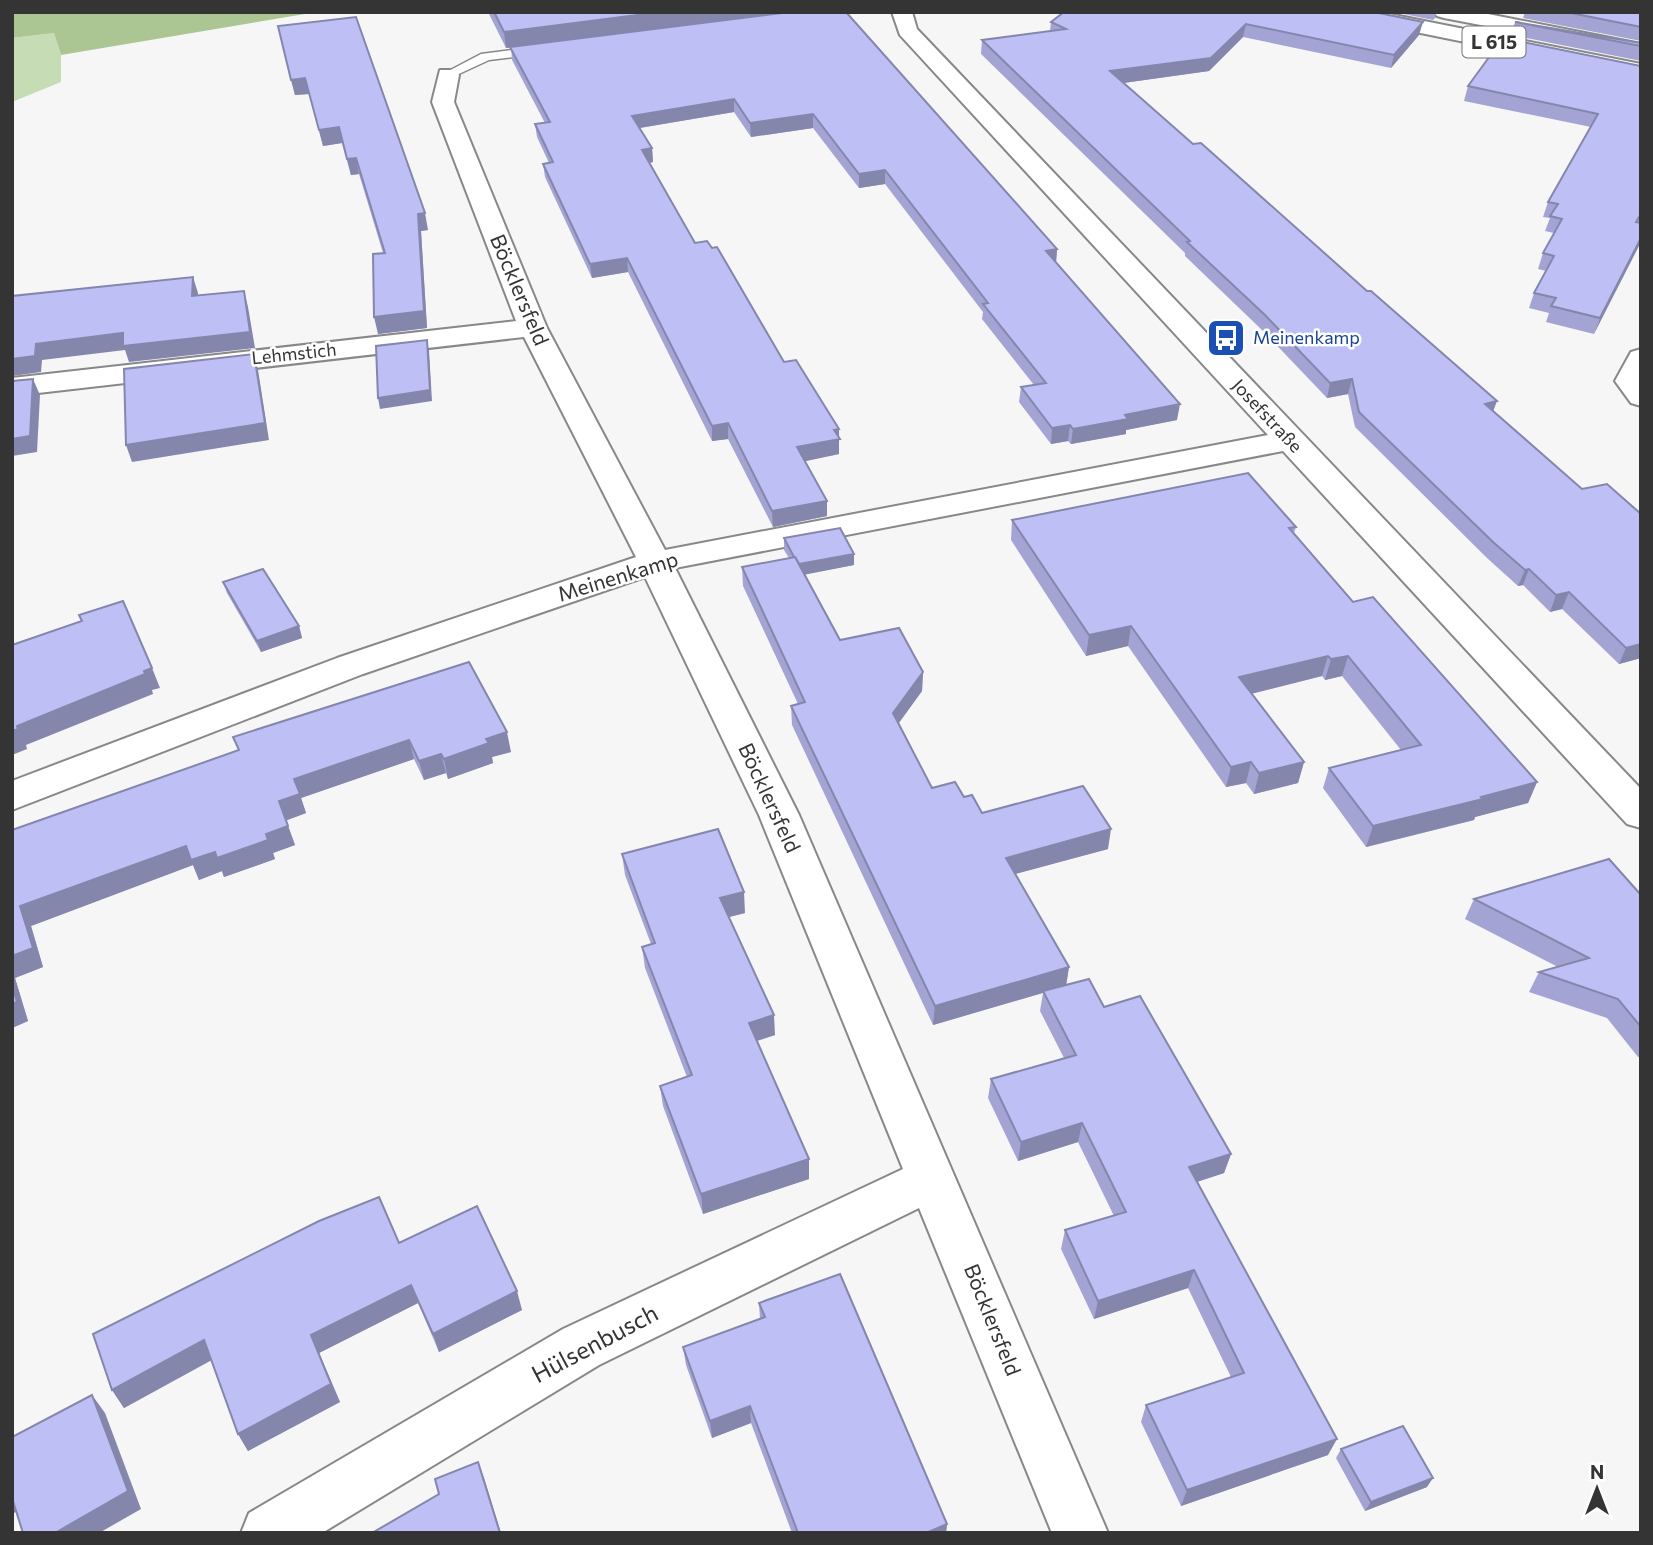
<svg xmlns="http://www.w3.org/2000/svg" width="1653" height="1545" font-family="Commissioner,sans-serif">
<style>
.green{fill:#c6dcb4}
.forest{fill:#abc693}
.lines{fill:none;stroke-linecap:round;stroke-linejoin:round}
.service-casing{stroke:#88888a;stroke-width:3}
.minor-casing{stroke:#88888a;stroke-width:4}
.primary-casing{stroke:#88888a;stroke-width:4}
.service{fill:#fff;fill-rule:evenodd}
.minor{fill:#fff;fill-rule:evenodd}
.primary{fill:#fff;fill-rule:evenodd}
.wall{fill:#a3a4d3}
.shaded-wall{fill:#8486ac}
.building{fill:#bdbff5;stroke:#8486ac;stroke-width:2}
.labels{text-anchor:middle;stroke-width:5;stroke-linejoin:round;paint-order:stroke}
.far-transit-label{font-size:18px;fill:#164399;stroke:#fff;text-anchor:start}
.far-street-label{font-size:18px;fill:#343435;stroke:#fff}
.shield{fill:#fff;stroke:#717172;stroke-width:2}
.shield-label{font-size:19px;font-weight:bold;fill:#343435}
.street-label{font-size:21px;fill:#343435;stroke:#fff}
.near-street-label{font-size:24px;fill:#343435;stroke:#fff}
</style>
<rect width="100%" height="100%" fill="#f6f6f7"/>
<!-- green -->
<polygon class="green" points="54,33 61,55 61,82 12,102 12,38"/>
<!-- forest -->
<polygon class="forest" points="12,12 317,12 61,55 54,33 12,38"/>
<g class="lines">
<defs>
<polygon id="service" points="542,46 548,50 546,53 489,60 448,79 441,75 481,54"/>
<g id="minor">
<polygon points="892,12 912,12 917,29 1641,789 1641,828 1627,824 1283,451 675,568 799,815 1108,1533 1052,1533 919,1208 599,1365 322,1533 241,1533 249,1513 563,1329 903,1169 759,815 645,577 363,674 12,810 12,781 337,658 636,557 524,337 12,396 12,378 516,321 432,102 440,70 456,70 459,75 454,102 547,328 665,550 1268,435 900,35"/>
<polygon points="1434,12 1478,12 1641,44 1641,56 1444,18 1437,16"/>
<polygon points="1641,349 1641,406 1631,403 1615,381 1631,352"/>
</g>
<polygon id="primary" points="1337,12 1379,12 1641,64 1641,78 1347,18 1340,16"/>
</defs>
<!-- service casing -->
<use href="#service" class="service-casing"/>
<!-- minor casing -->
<use href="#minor" class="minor-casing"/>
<!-- primary casing -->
<use href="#primary" class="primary-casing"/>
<!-- service -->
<use href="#service" class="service"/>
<!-- minor -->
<use href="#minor" class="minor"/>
<!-- primary -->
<use href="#primary" class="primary"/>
</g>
<!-- wall -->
<g class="wall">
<polygon points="488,12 790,12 1057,249 1056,262 1177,420 1126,430 1126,434 1071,444 1068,441 1051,444 1019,402 1021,387 1034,385 982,319 983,312 885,184 859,188 813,128 751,137 734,112 640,128 652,148 653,162 650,163 695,243 784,362 839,429 839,454 804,461 827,516 773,527 728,439 712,441 628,272 592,278 545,177 543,164 549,163 537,137 535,124 545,123 512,60 511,47 506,48"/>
<polygon points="1064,12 1419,35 1391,68 1243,37 1209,71 1123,83 1493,411 1641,658 1619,664 1562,609 1550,612 1523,585 1518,586 1487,558 1355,427 1348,394 1327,398 1262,330 1185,256 1185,253 981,54 982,40 1050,31 1051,22"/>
<polygon points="1394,12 1436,12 1435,18 1433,20"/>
<polygon points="1525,12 1641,12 1641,41 1523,18"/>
<polygon points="1515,22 1641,43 1641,61 1511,35"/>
<polygon points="278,26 428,230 421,231 427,328 378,334 383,253 359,174 351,175 342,143 323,146 309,94 295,95"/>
<polygon points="1641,66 1639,223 1594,334 1546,322 1549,313 1529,308 1534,293 1546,271 1538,269 1543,253 1554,233 1545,231 1550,218 1543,217 1548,202 1591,127 1464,101 1468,86"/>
<polygon points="1012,520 1296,527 1294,533 1353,602 1537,782 1528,803 1475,817 1474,820 1366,847 1323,788 1329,768 1401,750 1342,676 1325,680 1322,676 1251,694 1304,762 1298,783 1254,794 1246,783 1226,787 1128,646 1086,656 1011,540"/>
<polygon points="784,538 854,554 854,565 805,574 840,640 923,672 922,691 899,723 932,788 964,797 982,813 1108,849 1015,874 1069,967 1066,985 1104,1007 1231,1154 1224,1173 1197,1182 1328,1455 1181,1506 1141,1422 1146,1405 1231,1377 1188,1288 1094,1319 1061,1249 1065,1230 1114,1216 1078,1142 1018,1161 988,1098 991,1079 1064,1058 1040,1011 1043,993 933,1025 792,725 791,706 798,704 743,586 742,567 789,558 784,550"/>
<polygon points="223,582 299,626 302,638 261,652 227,593"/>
<polygon points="469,662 511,752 492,757 493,763 448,779 446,773 424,780 414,759 301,798 306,813 286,820 295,845 273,853 275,859 224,877 222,871 199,880 193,865 31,926 43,967 15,978 28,1021 12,1028 12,830 238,750"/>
<polygon points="622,854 745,913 729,917 775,1035 757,1041 809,1179 703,1214 663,1106 660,1086 687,1077 645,968 642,947 651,944 625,875"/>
<polygon points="1641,895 1641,1056 1638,1057 1607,1018 1529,992 1539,972 1558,967 1465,919 1474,899"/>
<polygon points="399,1243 522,1310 439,1352 418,1303 319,1353 340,1402 248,1451 238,1434 212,1360 124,1408 112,1390"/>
<polygon points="759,1303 947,1524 946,1533 792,1533 751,1423 712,1438 686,1365 683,1347 760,1319"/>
<polygon points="1341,1449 1427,1487 1365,1511 1336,1458"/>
</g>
<!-- shaded-wall -->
<g class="shaded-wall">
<polygon points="661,12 786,12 506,48 504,32"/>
<polygon points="1423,22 1419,35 1391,68 1394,55"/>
<polygon points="1246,24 1243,37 1209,71 1109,85 1110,71"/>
<polygon points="305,78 309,94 295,95 291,80"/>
<polygon points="734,99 734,112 633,129 632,116"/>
<polygon points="813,114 813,128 751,137 750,123"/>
<polygon points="339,127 342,143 323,146 319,130"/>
<polygon points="652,148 653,162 643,164 642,150"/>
<polygon points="356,158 359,174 351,175 347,159"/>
<polygon points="885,170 885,184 859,188 859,174"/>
<polygon points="425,213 428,230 421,231 427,328 378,334 374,317 418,214"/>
<polygon points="1641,238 1641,242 1594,334 1600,318"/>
<polygon points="1057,249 1056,264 1046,251"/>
<polygon points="627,258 628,272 592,278 590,264"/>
<polygon points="193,277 198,293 196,312 192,296"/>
<polygon points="244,291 248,307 255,348 129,362 125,350 42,360 41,372 12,376 12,359 36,344"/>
<polygon points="427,340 429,351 432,401 380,409 378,398"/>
<polygon points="254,354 258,370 269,440 132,462 126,445"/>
<polygon points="33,379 40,395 37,452 12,456 12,439"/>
<polygon points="1352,379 1348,394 1327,398 1330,383"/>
<polygon points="1497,401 1491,417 1485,404"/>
<polygon points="1180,404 1177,420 1126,430 1126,434 1071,444 1073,429 1125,415"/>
<polygon points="728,423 728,439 712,441 712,426"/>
<polygon points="1070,425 1068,441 1051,444 1052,428"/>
<polygon points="839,429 839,454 797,463 797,447 834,430"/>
<polygon points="827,501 827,516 773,527 772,511"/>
<polygon points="854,554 854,565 798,576 797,564"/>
<polygon points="1529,569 1523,585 1518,586 1525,570"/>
<polygon points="1569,592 1562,609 1550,612 1556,595"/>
<polygon points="299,626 302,638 261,652 257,641"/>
<polygon points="1131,626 1128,646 1086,656 1089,635"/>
<polygon points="1641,644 1641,658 1619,664 1626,648"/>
<polygon points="1328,656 1322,676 1234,698 1239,677"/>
<polygon points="1348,656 1342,676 1325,680 1331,659"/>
<polygon points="152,668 160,688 152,690 153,694 26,745 27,749 12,755 12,731 17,726"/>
<polygon points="923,672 922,691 892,732 893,713"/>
<polygon points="507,732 511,752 492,757 493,763 448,779 444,759 486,739"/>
<polygon points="409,740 414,759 301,798 306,813 285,821 279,801 294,779"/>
<polygon points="441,754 446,773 424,780 419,761"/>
<polygon points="1251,762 1246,783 1226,787 1231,767"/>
<polygon points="1304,762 1298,783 1254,794 1259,773"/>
<polygon points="1537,782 1528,803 1475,817 1474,820 1366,847 1373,826"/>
<polygon points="288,826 295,845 273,853 275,859 224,877 222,871 199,880 193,865 31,926 43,967 15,978 28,1021 12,1028 12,956 20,906 186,846 266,834"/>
<polygon points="1111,829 1108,849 1004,877 1006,858"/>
<polygon points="744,892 745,913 721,919 720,898"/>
<polygon points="1069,967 1066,986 933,1025 935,1006"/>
<polygon points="774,1015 775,1035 750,1043 749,1023"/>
<polygon points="1082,1123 1078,1142 1018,1161 1021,1142"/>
<polygon points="1231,1154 1224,1173 1184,1186 1189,1167"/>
<polygon points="809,1159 809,1179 703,1214 701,1194"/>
<polygon points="1194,1270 1188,1288 1094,1319 1098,1301"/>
<polygon points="411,1285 418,1303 319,1353 340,1402 248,1451 238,1434 311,1335"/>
<polygon points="517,1291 522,1310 439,1352 433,1334"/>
<polygon points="204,1340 215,1358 124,1408 112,1390"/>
<polygon points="92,1395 105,1413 141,1509 99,1533 55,1533"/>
<polygon points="750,1406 751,1423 712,1438 710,1421"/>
<polygon points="1337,1439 1328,1455 1181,1506 1187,1490"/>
<polygon points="478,1462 484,1478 501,1533 500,1533"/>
<polygon points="1433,1478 1427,1487 1365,1511 1371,1502"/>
<polygon points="12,1493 25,1507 12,1514"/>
<polygon points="947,1524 946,1533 926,1533"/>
</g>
<!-- building -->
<g class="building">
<polygon points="494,12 661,12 504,32"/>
<polygon points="790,12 846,12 1057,249 1046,251 1180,404 1125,415 1128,419 1073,429 1070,425 1052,428 1021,387 1046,383 983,304 988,303 885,170 859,174 813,114 750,123 734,99 632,116 652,148 642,150 695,243 707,241 712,248 717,247 784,362 796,360 839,429 834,430 840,439 797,447 827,501 772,511 728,423 712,426 627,258 590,264 543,164 553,162 535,124 550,122 510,47"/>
<polygon points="1064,12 1374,12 1423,22 1394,55 1246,24 1211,58 1110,71 1193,144 1201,143 1367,291 1371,291 1497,401 1485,404 1582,489 1607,484 1641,514 1641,644 1626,648 1569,592 1556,595 1529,569 1525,570 1493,542 1359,412 1352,379 1330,383 1265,315 1187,242 1190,241 982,40 1066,29 1051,22"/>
<polygon points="1566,12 1641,12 1641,27"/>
<polygon points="356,17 425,213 418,214 424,311 374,317 373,254 385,253 356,158 347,159 339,127 319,130 305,78 291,80 278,26"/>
<polygon points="1515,22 1641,43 1641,46"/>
<polygon points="1503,38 1641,66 1641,214 1636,222 1641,223 1641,238 1600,318 1551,306 1556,298 1534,293 1554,256 1543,253 1562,219 1550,216 1558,204 1548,202 1598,114 1468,86"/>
<polygon points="193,277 192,296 244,291 250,332 123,346 123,333 36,344 35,356 12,359 12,296"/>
<polygon points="427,340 430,390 378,398 376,346"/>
<polygon points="254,354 265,423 126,445 124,369"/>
<polygon points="33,379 30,436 12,439 12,381"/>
<polygon points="1248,473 1296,527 1289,528 1353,602 1373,597 1537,782 1481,797 1483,799 1373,826 1329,768 1421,745 1348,656 1331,659 1328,656 1239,677 1304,762 1259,773 1251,762 1231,767 1131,626 1089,635 1012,520"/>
<polygon points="840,528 854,554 799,564 795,557 794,557 784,538"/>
<polygon points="795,557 840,640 899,628 923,672 893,713 932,788 955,782 964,797 972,795 982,813 1083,786 1111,829 1006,858 1069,967 935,1006 791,706 805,702 742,567"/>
<polygon points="263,569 299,626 257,641 223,582"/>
<polygon points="123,601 152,668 144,671 145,674 17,726 18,729 12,731 12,645 82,621 79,615"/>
<polygon points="469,662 507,732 486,739 489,743 444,759 441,754 419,761 409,740 294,779 300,794 279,801 288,826 266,834 268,840 217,858 215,852 191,860 186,846 20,906 33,948 12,956 12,830 239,750 233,737"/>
<polygon points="718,829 744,892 720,898 774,1015 749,1023 809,1159 701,1194 660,1086 692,1075 642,947 655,943 622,854"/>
<polygon points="1609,859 1641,895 1641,1027 1618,999 1539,972 1589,958 1474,899"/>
<polygon points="1089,979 1104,1007 1140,996 1231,1154 1189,1167 1337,1439 1187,1490 1146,1405 1244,1373 1194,1270 1098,1301 1065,1230 1126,1212 1082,1123 1021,1142 991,1079 1076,1055 1043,991"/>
<polygon points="12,986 17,1002 12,1004"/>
<polygon points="379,1197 399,1243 477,1206 517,1291 433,1334 411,1285 311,1335 331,1384 238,1434 204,1340 112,1390 93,1334 319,1221"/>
<polygon points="840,1274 947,1524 926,1533 798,1533 750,1406 710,1421 683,1347 765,1317 759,1303"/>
<polygon points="92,1395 128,1491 55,1533 23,1533 12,1498 12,1437"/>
<polygon points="1403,1426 1433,1478 1371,1502 1341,1449"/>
<polygon points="478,1462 500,1533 372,1533 439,1494 435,1479"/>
</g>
<!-- icons -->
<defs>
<symbol id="bus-square" viewBox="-11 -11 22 22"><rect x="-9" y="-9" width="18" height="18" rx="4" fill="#1a4fb4" stroke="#fff"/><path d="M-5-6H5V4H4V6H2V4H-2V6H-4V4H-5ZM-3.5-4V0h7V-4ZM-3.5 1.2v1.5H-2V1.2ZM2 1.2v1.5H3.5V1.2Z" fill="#fff"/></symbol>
</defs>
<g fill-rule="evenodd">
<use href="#bus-square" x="1204" y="316" width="44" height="44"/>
</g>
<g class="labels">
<!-- far-transit labels -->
<g class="far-transit-label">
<text x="1253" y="344">Meinenkamp</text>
</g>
<!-- far-street labels -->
<g class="far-street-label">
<text transform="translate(294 354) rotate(-6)" y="6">Lehmstich</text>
<text transform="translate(1267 416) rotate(47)" y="6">Josefstraße</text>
</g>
<!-- shield labels -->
<rect class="shield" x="1462.5" y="26.5" width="63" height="31" rx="5"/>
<g class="shield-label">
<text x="1494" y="49">L 615</text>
</g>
<!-- street labels -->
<g class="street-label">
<text transform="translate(519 290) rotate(67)" y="7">Böcklersfeld</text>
<text transform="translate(618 577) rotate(-17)" y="7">Meinenkamp</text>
<text transform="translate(769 798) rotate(65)" y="7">Böcklersfeld</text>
<text transform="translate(992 1320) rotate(68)" y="7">Böcklersfeld</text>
</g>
<!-- near-street labels -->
<g class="near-street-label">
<text transform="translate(595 1344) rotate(-28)" y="8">Hülsenbusch</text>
</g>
</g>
<!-- border -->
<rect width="1653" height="1545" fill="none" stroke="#343435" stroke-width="28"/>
<!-- north arrow -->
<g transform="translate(1597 1489)" stroke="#ffffff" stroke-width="5" paint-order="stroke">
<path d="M0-5L12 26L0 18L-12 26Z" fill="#343435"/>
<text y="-10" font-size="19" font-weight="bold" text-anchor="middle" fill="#343435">N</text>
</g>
</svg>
